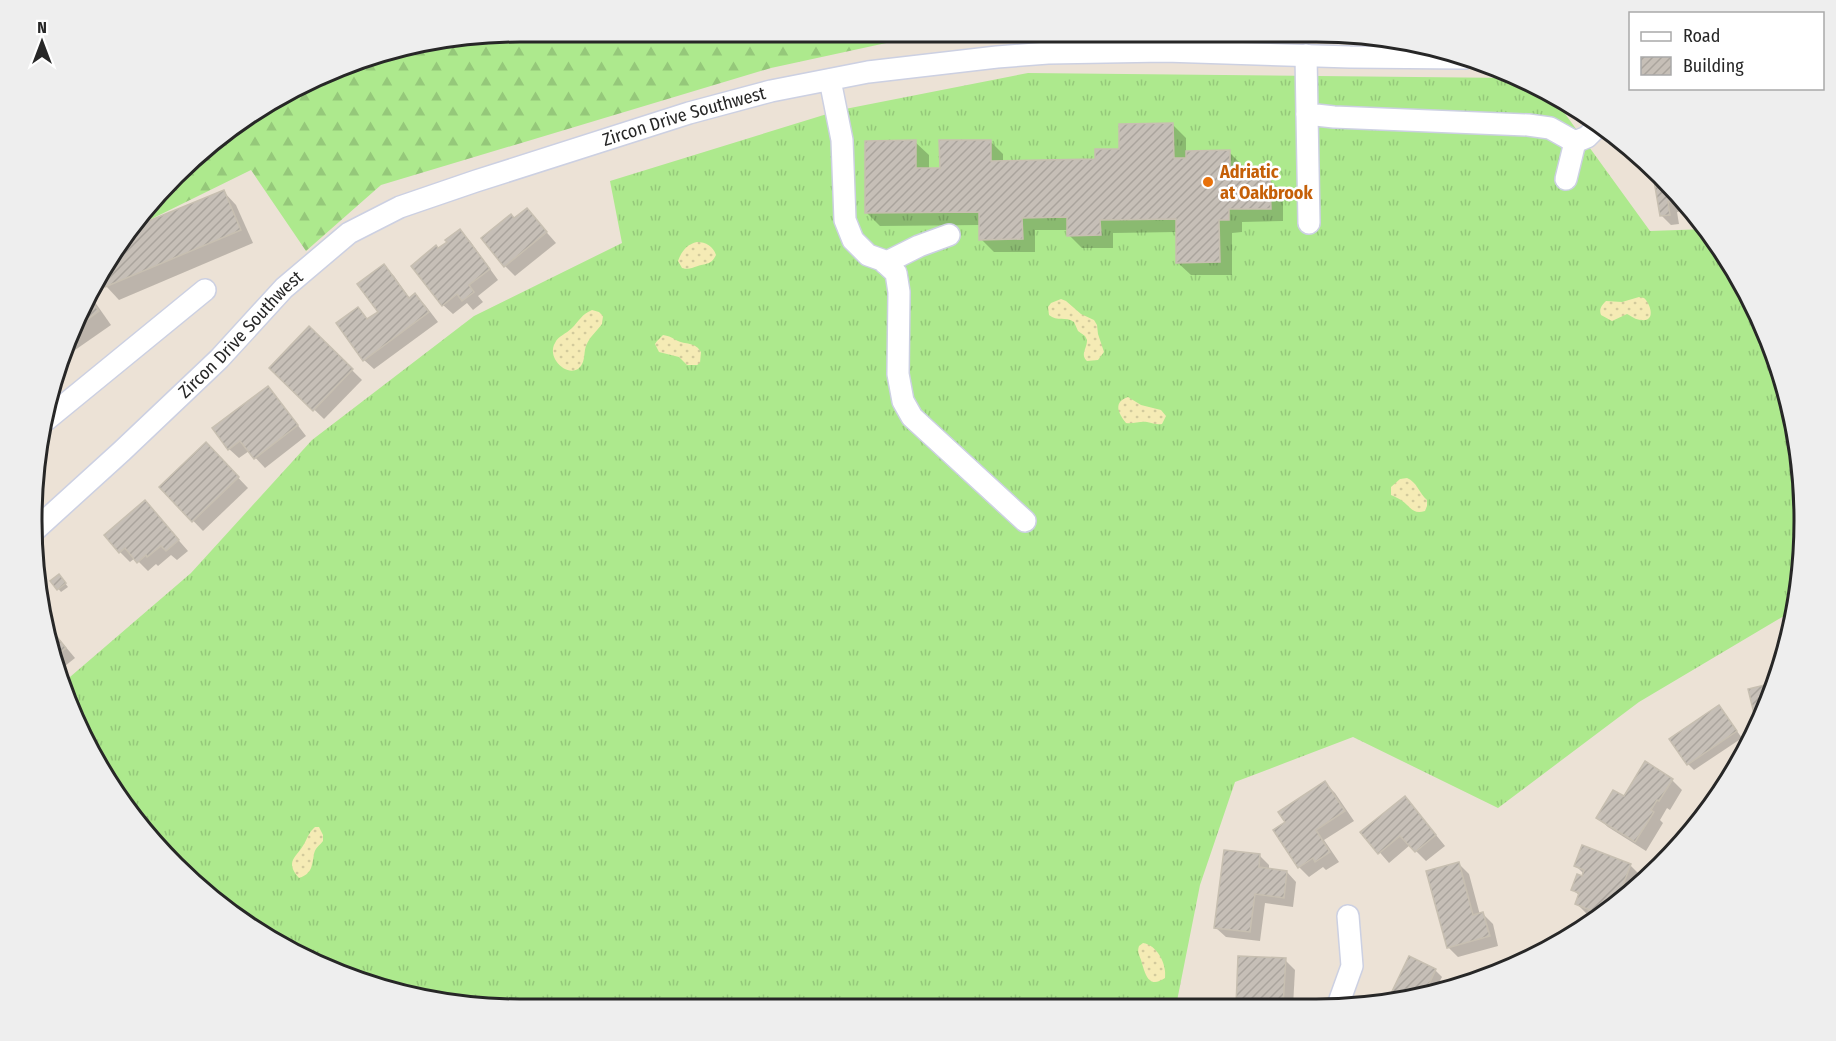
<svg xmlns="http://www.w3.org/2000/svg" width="1836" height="1041" font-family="'Fira Sans Condensed',sans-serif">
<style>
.grass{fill:url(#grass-tufts)}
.forest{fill:url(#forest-firs)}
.sand{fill:url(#sand-dots)}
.shadow{fill:#0003}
.building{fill:url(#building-hatch);stroke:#c7bfb1;stroke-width:1.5}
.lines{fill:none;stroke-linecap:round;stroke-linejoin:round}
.minor-casing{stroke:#ccd0e2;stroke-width:24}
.minor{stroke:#fff;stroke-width:21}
.food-dot{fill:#e8710a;stroke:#fff;stroke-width:2}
.labels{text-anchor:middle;stroke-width:5;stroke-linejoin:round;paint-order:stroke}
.street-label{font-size:18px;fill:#272727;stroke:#fff}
.food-label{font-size:18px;font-weight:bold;fill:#c56008;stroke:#fff;text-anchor:start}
.rim{fill:none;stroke:#272727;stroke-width:3}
</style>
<defs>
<pattern id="grass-tufts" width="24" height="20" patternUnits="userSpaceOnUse" patternTransform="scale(1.5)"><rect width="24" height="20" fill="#ade98d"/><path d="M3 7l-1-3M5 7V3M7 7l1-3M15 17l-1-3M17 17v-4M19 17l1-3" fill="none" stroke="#95c87a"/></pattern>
<pattern id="forest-firs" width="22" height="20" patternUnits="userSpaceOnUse" patternTransform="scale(1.5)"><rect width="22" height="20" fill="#ade98d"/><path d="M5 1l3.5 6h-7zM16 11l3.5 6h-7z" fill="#95c87a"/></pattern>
<pattern id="sand-dots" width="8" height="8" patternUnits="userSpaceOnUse" patternTransform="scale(1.5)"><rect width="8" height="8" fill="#f5ebb5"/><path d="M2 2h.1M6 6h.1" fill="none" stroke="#d2ca9c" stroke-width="1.8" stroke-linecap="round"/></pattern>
<pattern id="building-hatch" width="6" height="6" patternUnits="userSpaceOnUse" patternTransform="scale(1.5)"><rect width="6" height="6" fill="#c6bfb7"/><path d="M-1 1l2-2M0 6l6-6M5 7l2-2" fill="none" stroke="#aaa49d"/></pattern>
</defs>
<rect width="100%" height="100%" fill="#ece2d6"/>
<!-- grass -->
<polygon class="grass" points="1028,73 1513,78 1550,93 1650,231 1707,229 1754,305 1788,394 1803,489 1800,585 1793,615 1784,616 1639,702 1498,808 1353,737 1235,782 1200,885 1176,1006 489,1008 394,993 276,944 153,843 69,707 63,683 191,573 312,440 474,316 622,243 610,181 840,110"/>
<!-- forest -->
<polygon class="forest" points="521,32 937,32 771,68 381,185 306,251 251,170 133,228 223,132 364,57"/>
<!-- sand -->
<g class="sand">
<path d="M 697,242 C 706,242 713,246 716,255 C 711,265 707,263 698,266 C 691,268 689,270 682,268 L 678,261 C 681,252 687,244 697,242 Z"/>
<path d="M 1639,297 L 1644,298 C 1650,303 1657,322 1641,320 C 1636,320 1631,316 1627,314 L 1612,321 L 1601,315 C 1599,309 1601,306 1606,301 L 1622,302 Z"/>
<path d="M 1061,299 L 1066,301 L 1081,314 L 1094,320 L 1097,325 L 1098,334 L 1104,352 L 1098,360 L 1087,361 C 1080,354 1087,349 1087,340 L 1085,336 L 1078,331 L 1074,322 C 1066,316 1057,322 1049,315 L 1048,307 L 1051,303 Z"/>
<path d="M 592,310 L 599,312 L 603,316 L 602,324 C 597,331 590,336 586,346 C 584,351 585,359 582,364 C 573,382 545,360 555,343 C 558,336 566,334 572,328 C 579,321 582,314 592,310 Z"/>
<path d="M 663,335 C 670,336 672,338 678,341 C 688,345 695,342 701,352 L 700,363 L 697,365 L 687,365 L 679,357 L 659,352 L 655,344 L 657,341 Z"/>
<path d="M 1128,397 L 1141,405 L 1161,410 L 1166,416 L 1162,424 C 1156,425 1153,423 1147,422 C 1140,421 1133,424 1126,423 C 1118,413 1113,402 1128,397 Z"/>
<path d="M 1407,478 C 1417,482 1419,493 1427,500 L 1427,506 L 1425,511 C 1412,515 1410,506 1401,500 C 1398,498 1395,497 1391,495 L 1391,487 L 1400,479 Z"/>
<path d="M 315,827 L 319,827 L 323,835 L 323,841 C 320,845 315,848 314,854 C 312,866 312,874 299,878 C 284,861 297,857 304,844 C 308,837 309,832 315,827 Z"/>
<path d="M 1143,943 C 1157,945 1167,964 1165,978 C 1148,990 1145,973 1141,960 C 1139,954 1137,952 1139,946 Z"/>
</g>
<!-- shadow -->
<g class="shadow">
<polygon points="1173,125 1186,138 1186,152 1229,152 1242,165 1242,180 1270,180 1283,193 1283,221 1242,222 1242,232 1232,233 1232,275 1191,275 1177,262 1177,232 1113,233 1113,248 1082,248 1069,235 1069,230 1035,230 1035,252 994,252 981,239 980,225 880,226 867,213 915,142 929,155 929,169 941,169 990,141 1003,154 1003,162 1097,161"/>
<polygon points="1659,175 1704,223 1709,232 1702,233 1692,223 1690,210 1677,212 1679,224 1671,225 1661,215"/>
<polygon points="223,191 236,205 253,243 119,300 106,286 102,276 114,249 131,230"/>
<polygon points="527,210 556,243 515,276 505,266 514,220"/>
<polygon points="460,231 470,241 498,280 478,296 483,302 473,310 467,303 453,314 443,305 438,250"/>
<polygon points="384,266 394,276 410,299 415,295 425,305 438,322 374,369 364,360 368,320 380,312"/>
<polygon points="92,298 111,325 65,357"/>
<polygon points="309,328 362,380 324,419 271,368"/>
<polygon points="268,388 277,398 306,436 265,468 249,451 239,458 229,449"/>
<polygon points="206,444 248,488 203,531 161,487"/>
<polygon points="154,512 188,551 177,560 171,555 158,566 156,564 148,571 135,558 130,562 120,552"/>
<polygon points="62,579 68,587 61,592 52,581"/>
<polygon points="50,628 75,658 60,670"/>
<polygon points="1719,707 1742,738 1694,770 1688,764"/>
<polygon points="1672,780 1682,790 1670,810 1667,808 1660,820 1663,823 1646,851 1608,827 1598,818 1624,798"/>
<polygon points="1325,783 1335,793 1354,821 1324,840 1339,862 1326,870 1323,867 1309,877 1299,867 1287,822"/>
<polygon points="1414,808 1445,846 1426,861 1410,845 1389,863 1362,832"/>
<polygon points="1260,856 1269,865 1269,870 1287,872 1296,882 1293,907 1265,903 1260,941 1226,937 1216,928"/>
<polygon points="1459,864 1469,874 1480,915 1483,914 1493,924 1498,946 1458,957 1448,947"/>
<polygon points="1630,865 1640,875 1635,888 1598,918 1587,914 1577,904 1580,896 1573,890 1584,874 1576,866"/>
<polygon points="1410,958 1435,970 1442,977 1434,992 1388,1003"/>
<polygon points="1285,960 1295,970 1293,1006 1238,1006"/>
</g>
<!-- building -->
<g class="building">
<polygon points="1173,123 1174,158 1186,158 1186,151 1230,150 1230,179 1270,178 1271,209 1229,209 1229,220 1219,220 1220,262 1176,263 1176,219 1100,220 1101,235 1067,236 1067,217 1022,218 1023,239 979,240 979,212 865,213 865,141 916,140 916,168 940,168 939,140 991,140 991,161 1095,159 1095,149 1119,149 1119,124"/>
<polygon points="1658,174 1682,200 1668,202 1670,215 1660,216 1653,175"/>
<polygon points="224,190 241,230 105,287 101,278 114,249 134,227"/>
<polygon points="1688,207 1702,222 1691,224"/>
<polygon points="527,208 547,232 504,267 481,238 511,214 514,218"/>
<polygon points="460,229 490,269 469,285 474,292 462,301 457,294 442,306 411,266 436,245 438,248 447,242 445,240"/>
<polygon points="384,264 409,298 415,293 429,312 363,361 336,323 358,307 367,319 378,312 357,284"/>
<polygon points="91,300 99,311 80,325"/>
<polygon points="309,326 353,369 313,411 269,368"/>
<polygon points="268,386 298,425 254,459 240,441 228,450 212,428"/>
<polygon points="206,442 239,477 192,522 159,487"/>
<polygon points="145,500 179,540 166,551 161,546 147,557 146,555 137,563 125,548 119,553 104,535"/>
<polygon points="59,574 66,583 57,590 50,581"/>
<polygon points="50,628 66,648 57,655"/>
<polygon points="1777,682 1757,726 1748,689"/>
<polygon points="1719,705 1737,731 1687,765 1669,739"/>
<polygon points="1645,761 1673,779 1659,801 1657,800 1651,810 1654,812 1635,842 1596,818 1613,790 1624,796"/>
<polygon points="1325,781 1345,811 1316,830 1330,852 1315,862 1313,858 1298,868 1273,830 1285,822 1278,812"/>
<polygon points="1405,796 1436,835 1415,852 1400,836 1378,854 1360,832"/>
<polygon points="1582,845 1631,864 1616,904 1602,915 1575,904 1579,893 1571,890 1577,874 1582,876 1584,870 1574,866"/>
<polygon points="1224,850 1260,854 1259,867 1287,871 1284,898 1255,894 1250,932 1214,928"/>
<polygon points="1459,862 1473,915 1483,912 1490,936 1447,948 1426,871"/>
<polygon points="1562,932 1569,936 1554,943"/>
<polygon points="1238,956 1286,958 1283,1006 1236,1006"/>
<polygon points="1409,956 1436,969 1424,995 1386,1004"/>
</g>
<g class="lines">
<defs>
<g id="minor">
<polyline points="1306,55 1307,114 1334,117 1528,125 1550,128 1575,142 1587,137 1594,130 1595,122"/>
<polyline points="830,80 842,140 845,220 853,240 868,255 882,260 896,273 899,292 898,374 903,401 912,417 1025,521"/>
<polyline points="1307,114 1309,223"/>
<polyline points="1566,179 1575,142"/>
<polyline points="885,263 919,246 949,235"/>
<polyline points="46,420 205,290"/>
<path id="s1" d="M 35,530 L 122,451 L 219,359 L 284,288 L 349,233 L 400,207 L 476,181 L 689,113 L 771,91 L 868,72 L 997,57 L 1048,53 L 1165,51 L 1350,57 L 1465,58"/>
<polyline points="1338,1005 1352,966 1348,916"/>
</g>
</defs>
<!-- minor casing -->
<use href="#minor" class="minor-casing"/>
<!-- minor -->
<use href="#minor" class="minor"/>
</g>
<!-- markers -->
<circle class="food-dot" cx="1208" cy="182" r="6"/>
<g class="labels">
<!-- street labels -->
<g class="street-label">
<text dy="6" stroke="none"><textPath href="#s1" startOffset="788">Zircon Drive Southwest</textPath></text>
<text dy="6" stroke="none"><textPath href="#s1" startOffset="284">Zircon Drive Southwest</textPath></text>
</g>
<!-- food labels -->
<g class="food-label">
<text x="1220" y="178">Adriatic<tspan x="1220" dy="21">at Oakbrook</tspan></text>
</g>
</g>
<!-- crop -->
<path d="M0 0H1836V1041H0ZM520 42H1316A478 478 0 0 1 1794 520V521A478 478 0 0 1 1316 999H520A478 478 0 0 1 42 521V520A478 478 0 0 1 520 42Z" fill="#eee" fill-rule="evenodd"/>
<path class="rim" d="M520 42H1316A478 478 0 0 1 1794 520V521A478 478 0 0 1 1316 999H520A478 478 0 0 1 42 521V520A478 478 0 0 1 520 42Z"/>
<!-- legend -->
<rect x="1629" y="12" width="195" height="78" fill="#ffffff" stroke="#a9a9a9" stroke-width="1.5"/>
<rect x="1641" y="32" width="30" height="9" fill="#ffffff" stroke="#a9a9a9" stroke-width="1.5"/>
<text x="1683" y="42" font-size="18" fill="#272727">Road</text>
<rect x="1641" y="57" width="30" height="18" fill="url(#building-hatch)" stroke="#a9a9a9" stroke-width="1.5"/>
<text x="1683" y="72" font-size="18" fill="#272727">Building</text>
<!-- north arrow -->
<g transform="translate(42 42)" stroke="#ffffff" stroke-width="4.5" paint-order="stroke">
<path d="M0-4.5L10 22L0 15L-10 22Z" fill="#272727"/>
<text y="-9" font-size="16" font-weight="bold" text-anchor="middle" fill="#272727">N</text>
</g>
</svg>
